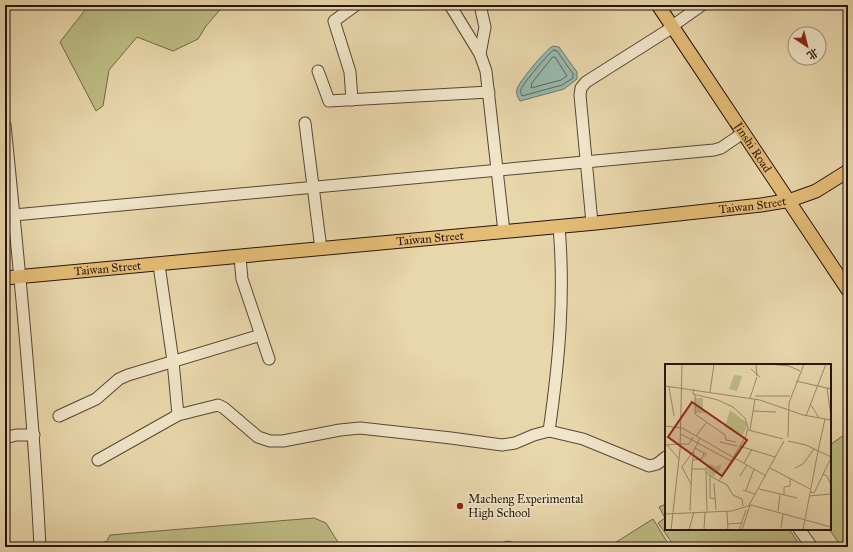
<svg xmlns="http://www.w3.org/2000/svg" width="853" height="552" font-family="'IM FELL Great Primer','Noto Serif SC',serif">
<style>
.green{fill:#bdbc84;stroke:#726849}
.water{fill:#97b9ad;stroke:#6a776d}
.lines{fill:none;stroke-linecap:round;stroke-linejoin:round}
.shore{stroke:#5f675e;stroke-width:1}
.minor-casing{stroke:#574635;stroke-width:13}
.major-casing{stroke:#27150e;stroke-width:15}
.minor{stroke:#f0e5c8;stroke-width:11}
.major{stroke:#e4bc76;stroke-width:13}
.poi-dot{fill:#8f2418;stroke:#f0e5c8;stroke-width:1.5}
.labels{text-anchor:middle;stroke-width:3;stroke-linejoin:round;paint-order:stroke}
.street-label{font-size:12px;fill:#27150e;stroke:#f0e5c8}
.poi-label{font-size:12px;fill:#27150e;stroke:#f0e5c8;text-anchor:start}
.inset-road{fill:none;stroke:#9b896c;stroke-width:1}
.view{fill:#8f2418;fill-opacity:0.15;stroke:#8f2418;stroke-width:2}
.inset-edge{fill:none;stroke:#27150e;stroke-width:2}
</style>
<rect width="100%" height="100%" fill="#e8d7ab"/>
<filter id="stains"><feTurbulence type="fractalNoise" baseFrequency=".005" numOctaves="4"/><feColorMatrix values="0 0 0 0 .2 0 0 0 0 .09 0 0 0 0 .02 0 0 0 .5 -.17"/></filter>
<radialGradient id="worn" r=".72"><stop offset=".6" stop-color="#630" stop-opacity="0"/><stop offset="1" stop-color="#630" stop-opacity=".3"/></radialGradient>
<!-- green -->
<g class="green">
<polygon points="89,5 224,5 206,26 198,39 173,51 137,37 109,70 103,106 96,111 60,42"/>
<polygon points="848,432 848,541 841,546 829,529 830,445"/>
<polygon points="666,504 666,529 789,529 801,547 675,547 658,523 665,518 659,507"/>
<polygon points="314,518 326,523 341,547 89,547 107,541 110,535"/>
<polygon points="653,519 669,545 666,547 611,547 610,546"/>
</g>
<!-- water -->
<g class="water">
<path d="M 553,46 L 559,47 L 577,72 L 577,79 L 564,89 L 520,101 C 518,98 516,94 517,89 C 518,83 547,48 553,46 Z"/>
<polygon points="507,541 513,542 519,547 492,547"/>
</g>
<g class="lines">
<!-- shore -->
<g class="shore">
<path d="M 554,50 L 557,51 L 573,74 L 573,78 L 562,85 L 522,96 C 521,93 520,92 521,89 C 523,84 549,52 554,50 Z"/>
<polygon points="553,57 555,57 567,76 561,80 531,88 532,83"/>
</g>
<defs>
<g id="minor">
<polyline points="450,5 480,54 486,71 504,232"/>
<polyline points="678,22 702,5"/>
<polyline points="480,54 485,27 480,5"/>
<polyline points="318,71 329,101 489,92"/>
<polyline points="352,100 350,72 334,21 356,5"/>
<polyline points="305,123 321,249"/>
<path d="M 5,125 C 19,265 33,406 40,547"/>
<polyline points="14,215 714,150 721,148 743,133"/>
<polyline points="592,223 580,95 581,88 586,82 673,27"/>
<polyline points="240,257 242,279 269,359"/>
<polyline points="159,265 173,361 178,415"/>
<polyline points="59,416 96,399 119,379 128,375 261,335"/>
<path d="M 549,431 C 559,362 565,296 559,227"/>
<polyline points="5,438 16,435 34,435"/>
<polyline points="98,460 178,415 218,405 224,408 258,437 270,441 283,441 340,430 360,428 451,438 502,445 515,443 534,435 549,431 583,439 649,466 657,464 666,457"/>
<polyline points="799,529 812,547"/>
</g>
<g id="major">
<path id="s1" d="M 658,5 L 848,290"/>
<path id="s2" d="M 5,278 L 596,223 L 761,205 L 791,200 L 816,191 L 848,171"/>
</g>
</defs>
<!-- minor casing -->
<use href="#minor" class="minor-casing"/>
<!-- major casing -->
<use href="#major" class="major-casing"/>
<!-- minor -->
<use href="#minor" class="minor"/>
<!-- major -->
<use href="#major" class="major"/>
</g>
<!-- markers -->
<circle class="poi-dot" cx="460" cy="506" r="4"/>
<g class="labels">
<!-- street labels -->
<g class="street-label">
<text dy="4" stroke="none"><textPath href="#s1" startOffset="171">Jinshi Road</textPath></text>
<text dy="4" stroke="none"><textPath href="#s2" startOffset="751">Taiwan Street</textPath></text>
<text dy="4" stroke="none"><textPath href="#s2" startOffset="427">Taiwan Street</textPath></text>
<text dy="4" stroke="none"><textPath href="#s2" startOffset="103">Taiwan Street</textPath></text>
</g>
<!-- poi labels -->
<g class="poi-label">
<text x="468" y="503">Macheng Experimental<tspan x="468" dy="14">High School</tspan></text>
</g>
</g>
<!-- overview -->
<g transform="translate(665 364)">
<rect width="166" height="166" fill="#e8d7ab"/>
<path d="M 69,11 L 77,12 L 72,27 L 64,25 ZM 30,34 L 38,34 L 38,47 L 43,47 L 43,49 L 30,49 ZM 65,46 L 81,58 L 82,62 L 77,73 L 60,63 ZM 46,100 L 50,103 L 56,100 L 55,106 L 48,113 L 39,104 Z" fill="#bdbc84"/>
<path class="inset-road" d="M 91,0 L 92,12M 103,0 L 124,2 L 135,7M 86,5 L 95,13M 131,17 L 166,25M 0,22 L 95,36 L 138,51 L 166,56M 4,23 L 9,52M 162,24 L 166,53M 29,25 L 28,30 L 53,36 L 68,43 L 80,54 L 83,63 L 81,72 L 54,117M 45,28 L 49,0M 30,30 L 30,50 L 60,71 L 61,76 L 71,78M 90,32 L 125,32M 85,34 L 92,13M 146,41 L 154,54M 88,47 L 111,48M 141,52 L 161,0M 0,62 L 17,64 L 101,112M 83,66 L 118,75M 85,66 L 90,35M 16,70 L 66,97M 31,72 L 41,59M 123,73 L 124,39 L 139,0M 123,77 L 141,81 L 166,93M 55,78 L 72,82M 15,80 L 24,80 L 28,73M 0,81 L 15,80M 2,81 L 14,95M 74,82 L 110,93M 30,84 L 41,90 L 40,93M 153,87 L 160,55M 28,96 L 37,95 L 39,89M 79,99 L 87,85M 105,104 L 145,125M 130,104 L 138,100 L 149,85M 26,105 L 39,105 L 45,112 L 62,121 L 68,131 L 77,135 L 78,142M 41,108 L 42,147M 158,110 L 162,112 L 166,121M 45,111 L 45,134 L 50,135M 75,112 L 82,101M 49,119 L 51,146M 26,120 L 17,103 L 28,88M 94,125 L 132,134M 78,126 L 90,130M 81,126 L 89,105M 145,128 L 149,129 L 166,94M 119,131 L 119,123 L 125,122 L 125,114M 144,132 L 166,130M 84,141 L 119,77M 25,147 L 27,102 L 29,86 L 35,74M 62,147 L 63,166M 113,147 L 115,130M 0,150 L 67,147 L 86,141 L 166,163M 62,160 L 78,159M 116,164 L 118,150M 6,166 L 15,86 L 17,0M 24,166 L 29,148M 39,166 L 40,148M 74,166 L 81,146M 77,166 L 85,141M 138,166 L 153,87"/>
<path class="view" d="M 27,38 L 82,76 L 57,112 L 3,73 Z"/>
<rect width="166" height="166" class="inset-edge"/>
</g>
<!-- margin -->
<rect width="853" height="552" fill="none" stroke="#e8d7ab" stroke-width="20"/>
<rect x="6" y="6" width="841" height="540" fill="none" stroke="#27150e" stroke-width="2"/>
<rect x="10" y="10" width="833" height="532" fill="none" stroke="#27150e"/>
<!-- north arrow -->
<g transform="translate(807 46) rotate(145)"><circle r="19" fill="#f0e5c8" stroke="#a0927e"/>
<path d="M0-3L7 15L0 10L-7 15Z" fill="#8f2418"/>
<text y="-6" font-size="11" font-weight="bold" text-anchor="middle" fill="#27150e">北</text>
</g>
<rect width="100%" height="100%" filter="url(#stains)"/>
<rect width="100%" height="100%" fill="url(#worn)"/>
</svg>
